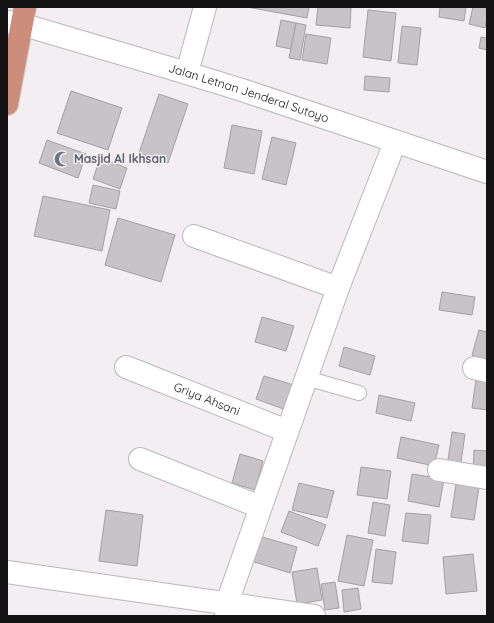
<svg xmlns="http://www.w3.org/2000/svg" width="494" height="623" font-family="Quicksand,sans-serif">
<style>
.building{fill:#c7c3c6;stroke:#a39fa2}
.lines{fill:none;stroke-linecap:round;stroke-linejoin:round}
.service-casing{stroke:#bab7ba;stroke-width:16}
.minor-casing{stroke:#bab7ba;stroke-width:24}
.secondary-casing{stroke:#bab7ba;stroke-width:24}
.trunk-casing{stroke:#cbcbcb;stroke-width:24}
.service{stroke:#fff;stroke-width:14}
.minor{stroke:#fff;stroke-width:22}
.secondary{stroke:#fff;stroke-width:22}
.trunk{stroke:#cc8e7a;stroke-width:22}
.labels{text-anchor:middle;stroke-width:3;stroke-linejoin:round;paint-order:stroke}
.street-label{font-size:12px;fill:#141314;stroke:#f2eef1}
.worship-label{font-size:12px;font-weight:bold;fill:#5b616d;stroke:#f2eef1;text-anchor:start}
</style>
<rect width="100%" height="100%" fill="#f2eef1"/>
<!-- building -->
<g class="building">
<polygon points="247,7 309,7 307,18"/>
<polygon points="318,7 351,7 350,28 316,25"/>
<polygon points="440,7 466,7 464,21 439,17"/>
<polygon points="473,7 487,7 487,18 485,28 469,24"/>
<polygon points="368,10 396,13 391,61 363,57"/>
<polygon points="281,20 296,23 291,49 276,46"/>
<polygon points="296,23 306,25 300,60 289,58"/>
<polygon points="402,26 421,28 417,65 398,63"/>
<polygon points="306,34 331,38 327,64 302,60"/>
<polygon points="481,37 487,38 487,50 479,48"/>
<polygon points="365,76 390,78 389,92 364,90"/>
<polygon points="71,91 122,108 108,150 57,133"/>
<polygon points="159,94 188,104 168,163 139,153"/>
<polygon points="232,125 262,131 254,174 224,168"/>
<polygon points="272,137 296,143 286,185 262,179"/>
<polygon points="47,140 86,154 78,178 39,163"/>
<polygon points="100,158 127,168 120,189 93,179"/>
<polygon points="93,185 120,191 116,209 89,203"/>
<polygon points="43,196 110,210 102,251 34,236"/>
<polygon points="118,218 175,235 161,282 105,265"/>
<polygon points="442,292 475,297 472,315 439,310"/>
<polygon points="262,317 294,326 286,351 255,342"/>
<polygon points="479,330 487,332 487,360 472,355"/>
<polygon points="344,347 375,356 370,375 339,366"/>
<polygon points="477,372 487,374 487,410 472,408"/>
<polygon points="264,376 297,386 289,411 256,399"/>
<polygon points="379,395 415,403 411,421 376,413"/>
<polygon points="452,432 465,434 460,469 447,467"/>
<polygon points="401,437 439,445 434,466 397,458"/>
<polygon points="474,450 487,451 487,473 473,472"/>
<polygon points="240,454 263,461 255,490 232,483"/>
<polygon points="361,467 391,471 387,499 357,495"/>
<polygon points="412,474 444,479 439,507 408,501"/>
<polygon points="299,483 334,491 327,518 292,510"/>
<polygon points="456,484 479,487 474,520 451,517"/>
<polygon points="373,502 390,505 385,536 368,533"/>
<polygon points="106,510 143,515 137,566 99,561"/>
<polygon points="289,511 326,525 318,546 281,532"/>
<polygon points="406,513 431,515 428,544 402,541"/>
<polygon points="255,535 297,547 290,573 248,560"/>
<polygon points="347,535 373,540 364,586 338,581"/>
<polygon points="376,549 396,552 392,584 372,582"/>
<polygon points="473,554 477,591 446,594 443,557"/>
<polygon points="317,568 322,600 297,604 292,572"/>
<polygon points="335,582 339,608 325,610 321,584"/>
<polygon points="358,588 361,609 344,612 342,590"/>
</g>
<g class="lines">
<defs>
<polyline id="service" points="306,378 359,393"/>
<g id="minor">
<polyline points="187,73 205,7"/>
<polyline points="194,236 338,288"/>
<path id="s1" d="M 126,367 L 287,431"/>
<polyline points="474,368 487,371"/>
<polyline points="140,459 260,507"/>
<polyline points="439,470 487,478"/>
<polyline points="7,572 314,616"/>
<polyline points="226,616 227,603 338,288 395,142"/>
</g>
<g id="secondary">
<path id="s2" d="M 7,22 L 21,24 C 97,47 173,68 248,92 C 328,118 407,146 487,172"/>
</g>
<polyline id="trunk" points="7,104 25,7"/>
</defs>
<!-- service casing -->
<use href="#service" class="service-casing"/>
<!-- minor casing -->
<use href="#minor" class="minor-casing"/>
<!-- secondary casing -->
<use href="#secondary" class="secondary-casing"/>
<!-- trunk casing -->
<use href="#trunk" class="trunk-casing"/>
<!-- service -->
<use href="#service" class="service"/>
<!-- minor -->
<use href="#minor" class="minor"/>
<!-- secondary -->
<use href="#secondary" class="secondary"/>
<!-- trunk -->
<use href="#trunk" class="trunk"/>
</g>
<!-- icons -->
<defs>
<symbol id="mosque-bare" viewBox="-9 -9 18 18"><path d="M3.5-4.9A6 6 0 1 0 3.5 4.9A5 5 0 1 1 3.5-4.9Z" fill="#6b7280" stroke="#f2eef1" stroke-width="2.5" paint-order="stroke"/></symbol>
</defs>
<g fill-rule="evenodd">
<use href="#mosque-bare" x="51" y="148" width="22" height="22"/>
</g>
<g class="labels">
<!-- street labels -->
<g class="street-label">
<text dy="4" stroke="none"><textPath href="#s2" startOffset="252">Jalan Letnan Jenderal Sutoyo</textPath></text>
<text dy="4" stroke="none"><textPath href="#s1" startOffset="87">Griya Ahsani</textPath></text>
</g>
<!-- worship labels -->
<g class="worship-label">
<text x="74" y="163">Masjid Al Ikhsan</text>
</g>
</g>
<!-- border -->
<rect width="494" height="623" fill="none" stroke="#141314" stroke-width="16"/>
</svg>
